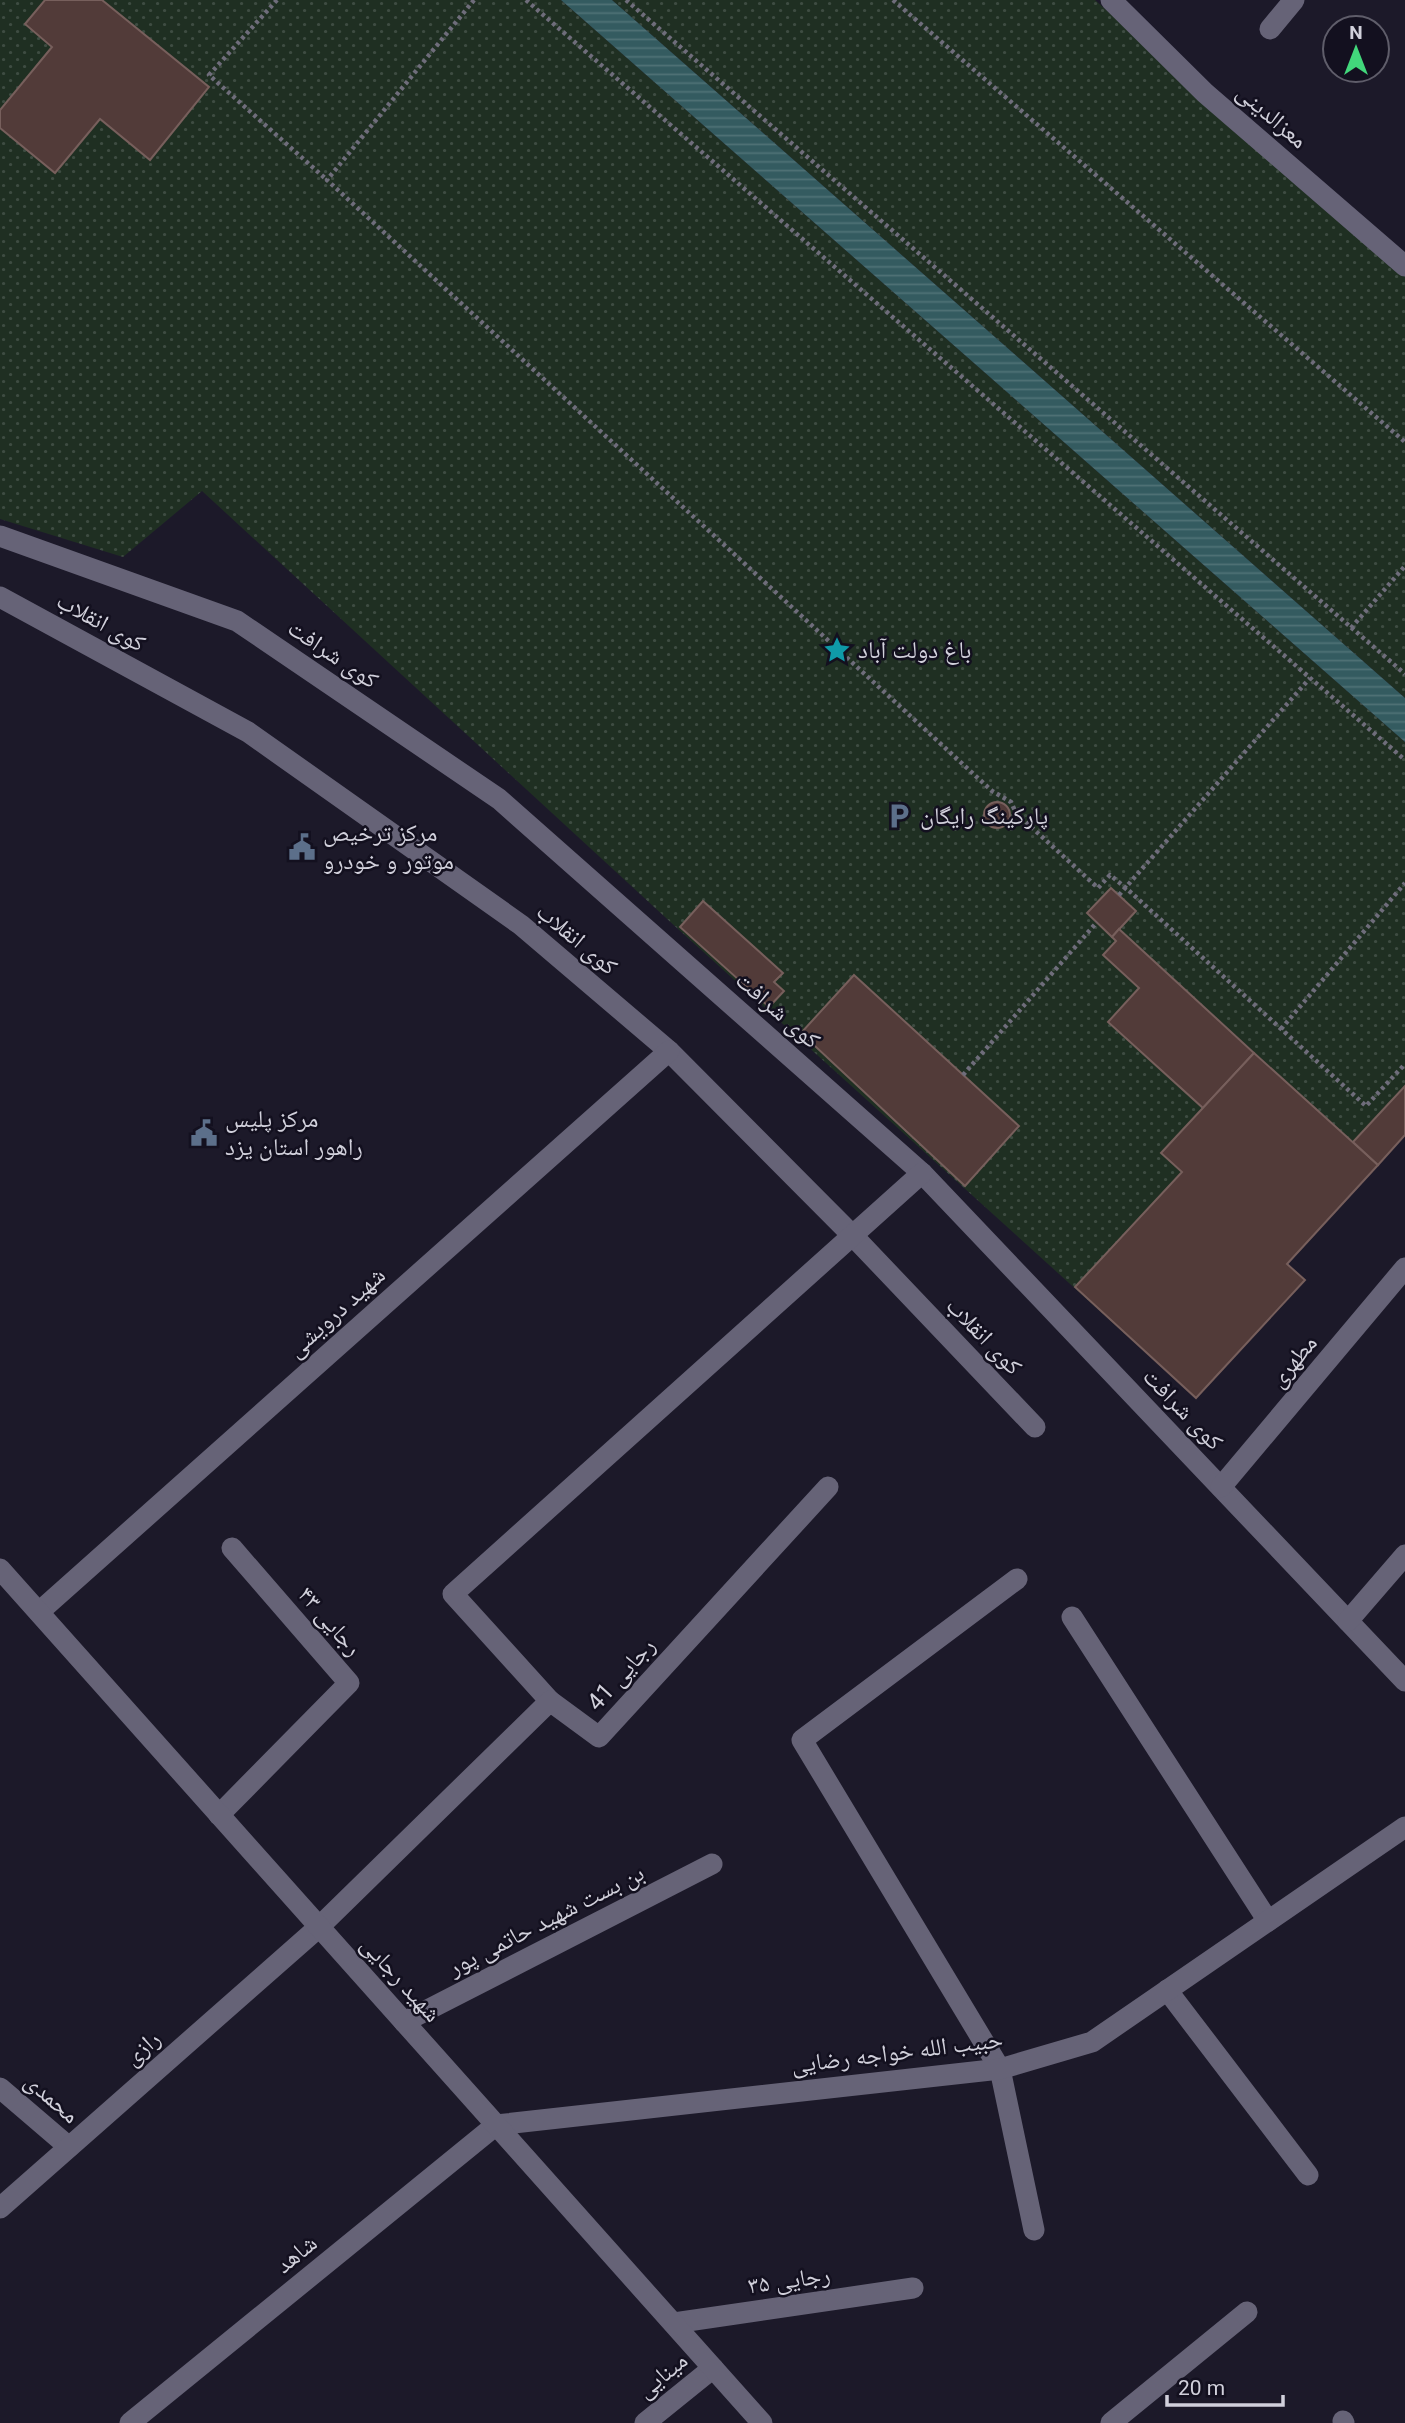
<svg xmlns="http://www.w3.org/2000/svg" width="1405" height="2423" font-family="Roboto,'Noto Naskh Arabic',sans-serif">
<style>
.green{fill:url(#green-dots);fill-rule:evenodd}
.water{fill:url(#water-rules)}
.building{fill:#523b39;stroke:#775f5c;stroke-width:2}
.lines{fill:none;stroke-linecap:round;stroke-linejoin:round}
.path{stroke:#6f6d7b;stroke-width:4.5;stroke-dasharray:3.5 3.5;stroke-linecap:butt}
.minor{stroke:#666377;stroke-width:21}
.secondary{stroke:#666377;stroke-width:21}
.labels{text-anchor:middle;stroke-width:5;stroke-linejoin:round;paint-order:stroke}
.street-label{font-size:24px;fill:#d1d0db;stroke:#13101f}
.poi-label{font-size:24px;fill:#d1d0db;stroke:#13101f;text-anchor:start}
</style>
<defs>
<pattern id="green-dots" width="8" height="8" patternUnits="userSpaceOnUse" patternTransform="scale(1.75)"><rect width="8" height="8" fill="#1f2f22"/><path d="M2 2h.1M6 6h.1" fill="none" stroke="#3e4c42" stroke-width="1.8" stroke-linecap="round"/></pattern>
<pattern id="water-rules" width="6" height="5" patternUnits="userSpaceOnUse" patternTransform="scale(1.75)"><rect width="6" height="5" fill="#345b60"/><path d="M0 2.5h6" fill="none" stroke="#507276"/></pattern>
</defs>
<rect width="100%" height="100%" fill="#1c1929"/>
<!-- green -->
<g class="green">
<polygon points="0,0 45,0 25,24 52,47 0,110"/>
<path d="M 102,0 L 561,0 L 1405,742 L 1405,1086 L 1353,1142 L 1119,929 L 1116,941 L 1103,954 L 1139,988 L 1108,1022 L 1203,1108 L 1162,1153 L 1182,1172 L 1075,1287 L 1196,1398 L 678,929 L 202,491 L 123,557 L 0,519 L 0,128 L 55,173 L 100,119 L 150,160 L 209,87 ZM 703,902 L 782,973 L 774,982 L 769,1007 L 681,927 ZM 801,1033 L 1019,1126 L 1019,1127 L 964,1185 Z"/>
<polygon points="612,0 1095,0 1405,276 1405,698"/>
</g>
<!-- water -->
<polygon class="water" points="561,0 612,0 1405,698 1405,742"/>
<!-- building -->
<g class="building">
<polygon points="45,0 102,0 209,87 150,160 100,119 55,173 0,128 0,110 52,47 25,24"/>
<circle cx="997" cy="815" r="13"/>
<polygon points="1111,888 1136,911 1112,937 1087,913"/>
<polygon points="703,901 783,973 774,982 784,991 769,1007 680,927"/>
<polygon points="1119,929 1254,1053 1203,1108 1108,1022 1139,988 1103,955 1116,941 1112,937"/>
<polygon points="854,975 1019,1126 965,1186 801,1033"/>
<polygon points="1254,1053 1378,1165 1287,1264 1305,1280 1196,1398 1075,1287 1182,1172 1161,1153"/>
<polygon points="1405,1086 1405,1135 1378,1165 1353,1142"/>
</g>
<g class="lines">
<!-- path -->
<g class="path">
<polyline points="277,0 209,75 327,180"/>
<polyline points="474,0 327,180 992,791 1011,802 1016,813 1098,888 1110,875 1126,888 1366,1106 1405,1064"/>
<polyline points="526,0 1405,760"/>
<polyline points="626,0 1405,674"/>
<polyline points="893,0 1405,442"/>
<polyline points="1351,628 1405,566"/>
<polyline points="1119,895 1310,678"/>
<polyline points="1281,1029 1405,883"/>
<polyline points="963,1075 1097,922"/>
</g>
<!-- minor -->
<g class="minor">
<polyline points="1111,0 1205,93 1405,266"/>
<polyline points="1270,29 1294,0"/>
<polyline points="0,536 237,621 499,799 922,1173 1405,1681"/>
<polyline points="0,597 248,732 521,925 669,1051 854,1237 1035,1427"/>
<polyline points="1221,1487 1405,1268"/>
<polyline points="1017,1579 802,1740 1000,2069 1034,2230"/>
<polyline points="39,1612 669,1051"/>
<polyline points="1072,1617 1268,1921"/>
<polyline points="1348,1621 1405,1555"/>
<polyline points="550,1701 453,1594 922,1173"/>
<polyline points="219,1815 349,1683 232,1548"/>
<polyline points="1167,1990 1308,2175"/>
<polyline points="404,2022 712,1864"/>
<polyline points="0,2088 69,2147"/>
<polyline points="0,2208 319,1927 550,1701 599,1737 828,1487"/>
<polyline points="674,2323 913,2288"/>
<polyline points="1343,2421 1344,2423"/>
<polyline points="130,2423 496,2125 1000,2069 1092,2042 1405,1827"/>
<polyline points="645,2423 713,2368"/>
<polyline points="1111,2423 1247,2312"/>
</g>
<!-- secondary -->
<polyline class="secondary" points="0,1569 762,2423"/>
</g>
<!-- icons -->
<defs>
<symbol id="sight-bare" viewBox="-9 -9 18 18"><path d="M0-6L1.8-2.2L6-1.7L2.9 1.2L3.7 5.4L0 3.3L-3.7 5.4L-2.9 1.2L-6-1.7L-1.8-2.2Z" fill="#0f9aa8" stroke="#13101f" stroke-width="2.5" paint-order="stroke"/></symbol>
<symbol id="parking-bare" viewBox="-9 -9 18 18"><path d="M-3.5-5.5H1a3.5 3.5 0 0 1 0 7H-1V5.5H-3.5ZM-1-3.4V-.6H.8a1.4 1.4 0 0 0 0-2.8Z" fill="#5c6f8a" stroke="#13101f" stroke-width="2.5" paint-order="stroke"/></symbol>
<symbol id="civic-bare" viewBox="-9 -9 18 18"><path d="M-.6-6.5H3V-4.5H.6V-3L4-1V1h2V6H-6V1h2V-1L-.6-3ZM-1.2 2.5V6h2.4V2.5Z" fill="#5c6f8a" stroke="#13101f" stroke-width="2.5" paint-order="stroke"/></symbol>
</defs>
<g fill-rule="evenodd">
<use href="#sight-bare" x="818" y="631" width="38" height="38"/>
<use href="#parking-bare" x="880" y="797" width="38" height="38"/>
<use href="#civic-bare" x="283" y="828" width="38" height="38"/>
<use href="#civic-bare" x="185" y="1114" width="38" height="38"/>
</g>
<g class="labels">
<!-- street labels -->
<g class="street-label">
<text transform="translate(1272 116) rotate(41)" y="8">معزالدینی</text>
<text transform="translate(101 622) rotate(29)" y="8">کوی انقلاب</text>
<text transform="translate(333 654) rotate(34)" y="8">کوی شرافت</text>
<text transform="translate(577 939) rotate(40)" y="8">کوی انقلاب</text>
<text transform="translate(778 1010) rotate(41)" y="8">کوی شرافت</text>
<text transform="translate(336 1312) rotate(-42)" y="8">شهید درویشی</text>
<text transform="translate(984 1336) rotate(46)" y="8">کوی انقلاب</text>
<text transform="translate(1293 1361) rotate(-50)" y="8">مطهری</text>
<text transform="translate(1183 1409) rotate(46)" y="8">کوی شرافت</text>
<text transform="translate(330 1621) rotate(49)" y="8">رجایی ۴۳</text>
<text transform="translate(621 1674) rotate(-48)" y="8">رجایی 41</text>
<text transform="translate(546 1920) rotate(-27)" y="8">بن بست شهید حاتمی پور</text>
<text transform="translate(401 1979) rotate(48)" y="8">شهید رجایی</text>
<text transform="translate(142 2048) rotate(-41)" y="8">رازی</text>
<text transform="translate(897 2052) rotate(-7)" y="8">حبیب الله خواجه رضایی</text>
<text transform="translate(52 2098) rotate(41)" y="8">محمدی</text>
<text transform="translate(296 2254) rotate(-39)" y="8">شاهد</text>
<text transform="translate(789 2280) rotate(-8)" y="8">رجایی ۳۵</text>
<text transform="translate(662 2375) rotate(-39)" y="8">مینایی</text>
</g>
<!-- poi labels -->
<g class="poi-label">
<text x="858" y="658">باغ دولت آباد</text>
<text x="920" y="824">پارکینگ رایگان</text>
<text x="323" y="841">مرکز ترخیص<tspan x="323" dy="28">موتور و خودرو</tspan></text>
<text x="225" y="1127">مرکز پلیس<tspan x="225" dy="28">راهور استان یزد</tspan></text>
</g>
</g>
<!-- north arrow -->
<g transform="translate(1356 49)"><circle r="33" fill="#13101f" stroke="#5f5d6a" stroke-width="2"/>
<path d="M0-5L12 26L0 18L-12 26Z" fill="#42d77b"/>
<text y="-10" font-size="19" font-weight="bold" text-anchor="middle" fill="#d1d0db">N</text>
</g>
<!-- scale -->
<path d="M1167 2395v10h116v-10" fill="none" stroke="#d1d0db" stroke-width="3.5"/>
<text x="1178" y="2395" font-size="21" fill="#d1d0db" stroke="#13101f" stroke-width="5" paint-order="stroke">20 m</text>
</svg>
